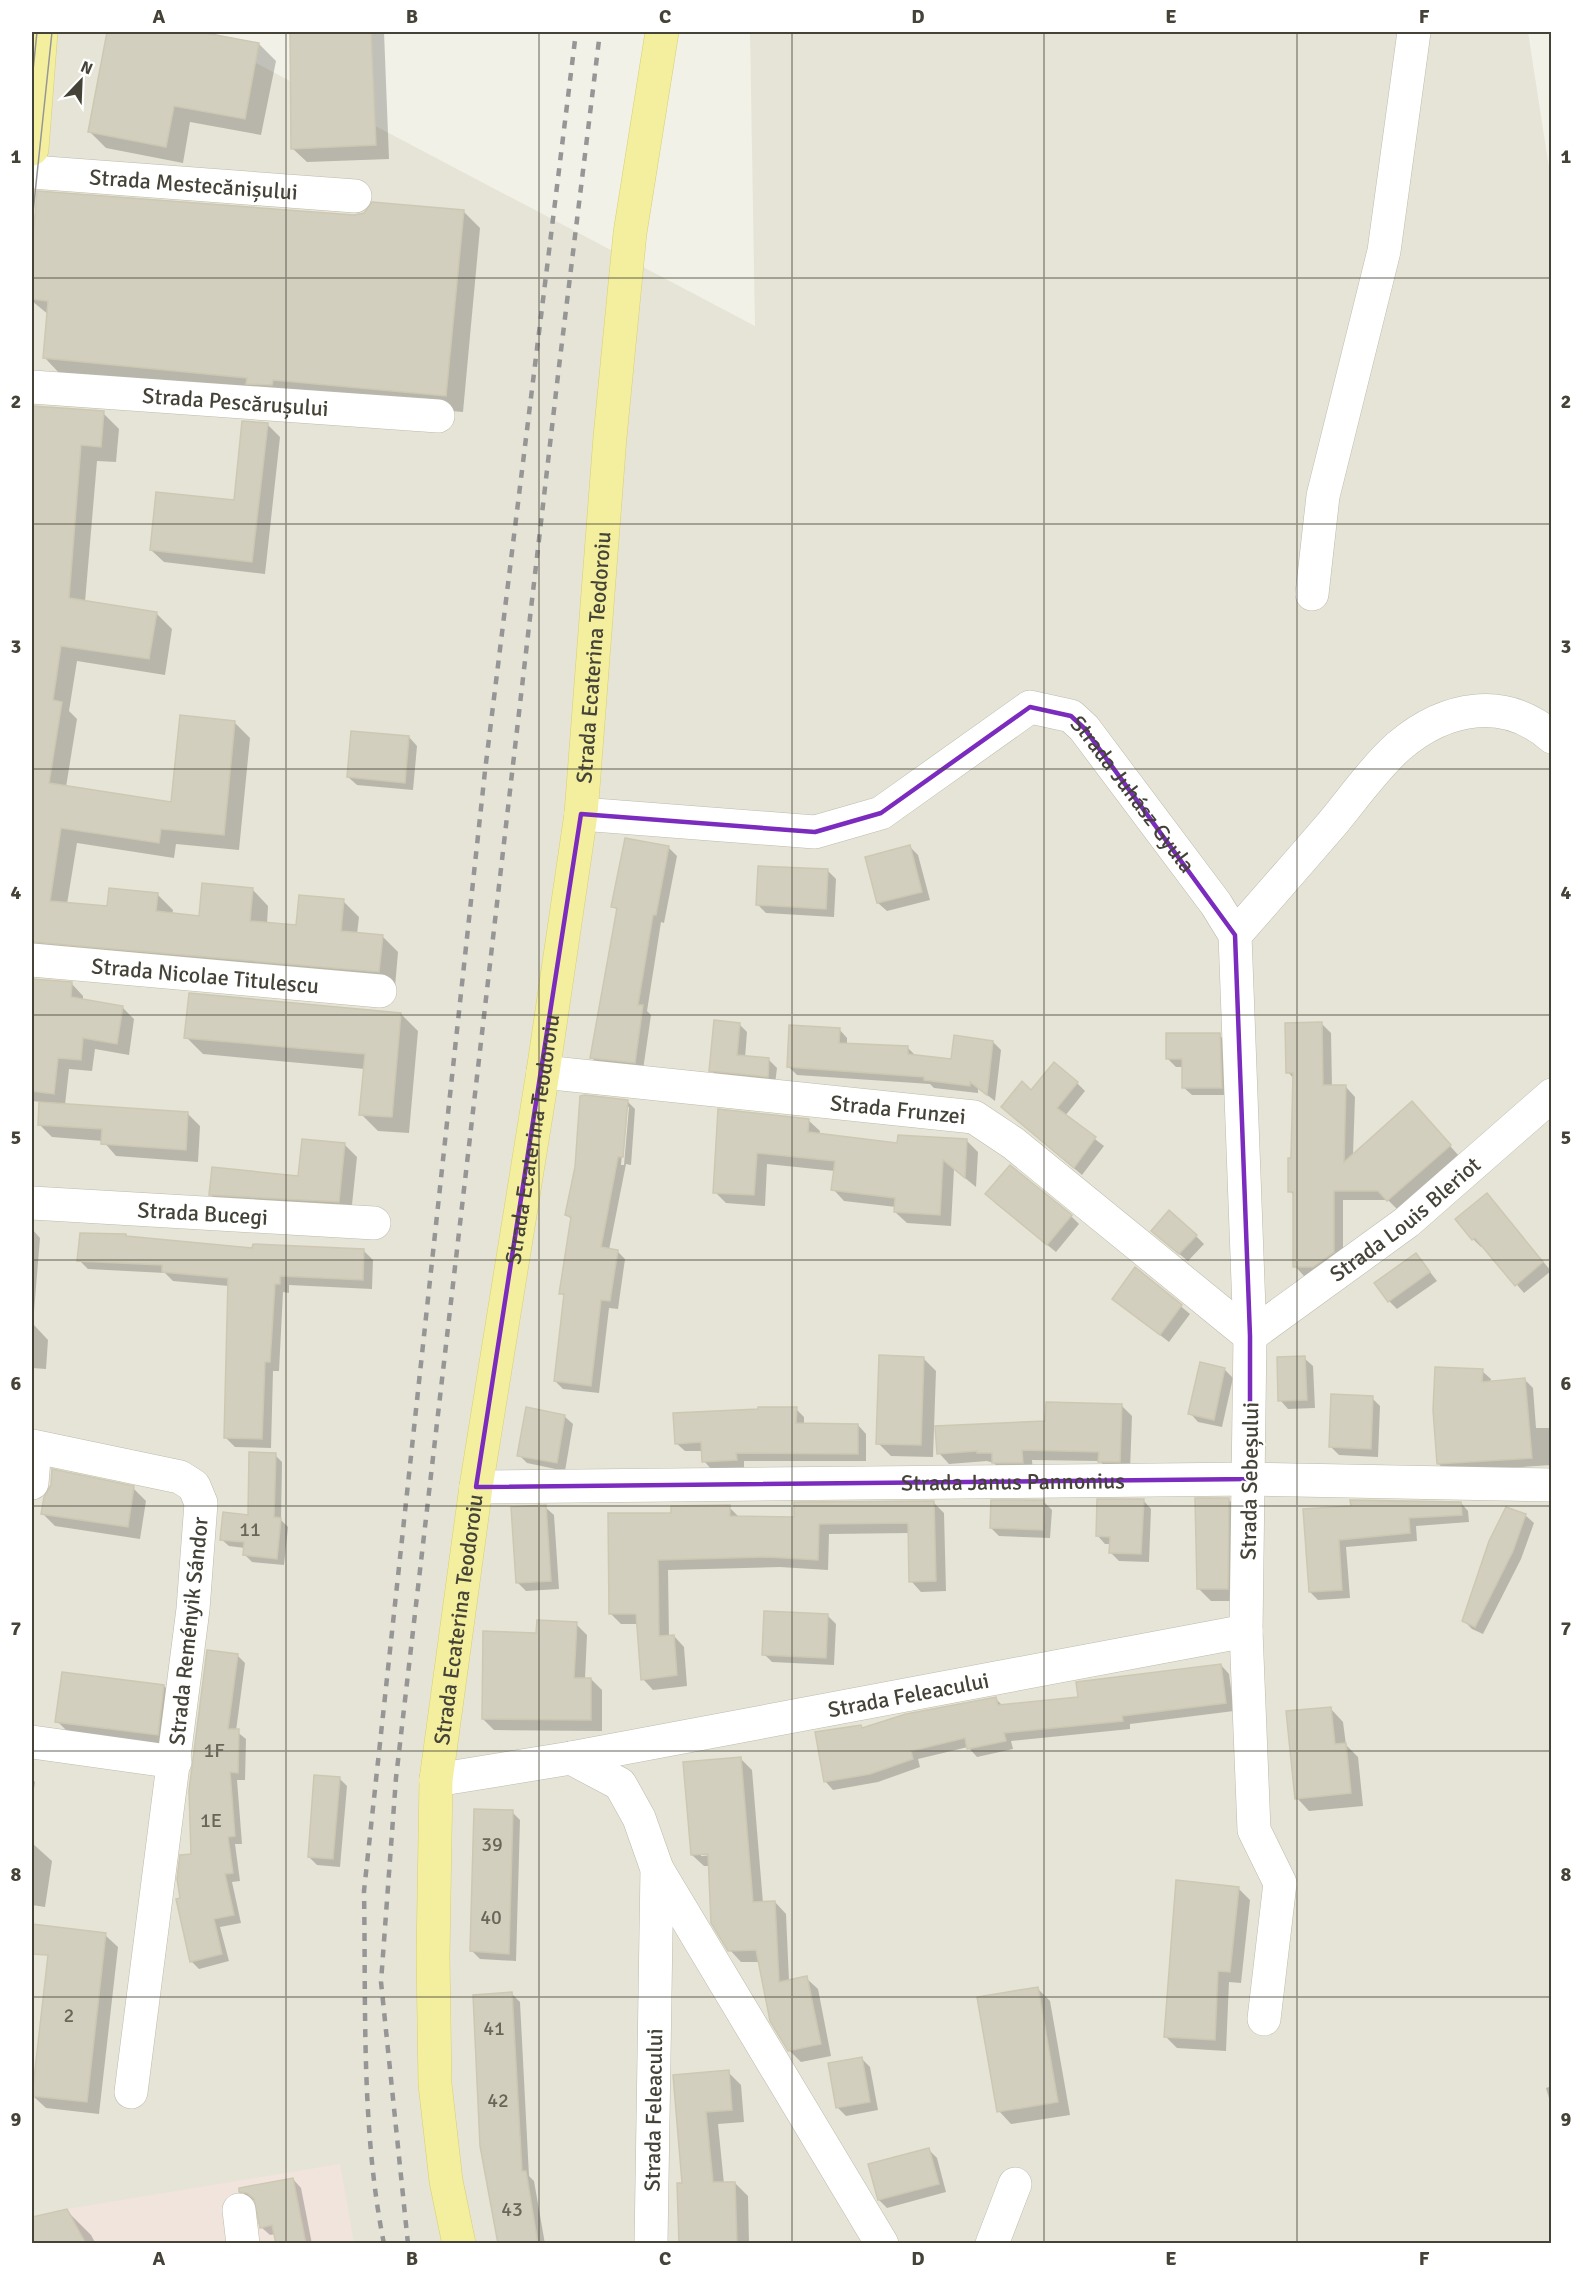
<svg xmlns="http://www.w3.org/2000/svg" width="1583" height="2275" font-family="Signika,sans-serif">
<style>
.residential{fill:#e6e4d6}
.medical{fill:#f1e4dc}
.shadow{fill:#0003;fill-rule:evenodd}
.building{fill:#d3cfbe;stroke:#cdc8b2;stroke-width:1.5}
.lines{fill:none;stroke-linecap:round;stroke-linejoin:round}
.minor-casing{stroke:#bdbbab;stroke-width:34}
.major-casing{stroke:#d8d070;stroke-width:34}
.minor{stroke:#fff;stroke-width:33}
.major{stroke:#f4ef9f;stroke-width:33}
.tram{stroke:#969696;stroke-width:1.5}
.rail{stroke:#969696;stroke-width:4.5;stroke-dasharray:8 8;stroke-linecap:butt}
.marked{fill:none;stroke:#7b2cbf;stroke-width:4.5;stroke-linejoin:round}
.grid{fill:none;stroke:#454337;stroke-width:1.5;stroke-opacity:0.55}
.labels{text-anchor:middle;stroke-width:4.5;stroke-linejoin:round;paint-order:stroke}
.number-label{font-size:20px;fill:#686659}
.street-label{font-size:22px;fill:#454337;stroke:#fff}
.neatline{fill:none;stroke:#454337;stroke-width:2}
.grid-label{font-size:20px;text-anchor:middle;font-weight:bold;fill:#454337}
</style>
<rect width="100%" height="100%" fill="#f2f1e8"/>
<!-- residential -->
<polygon class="residential" points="32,32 197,32 755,326 750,32 1528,32 1552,187 1551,2243 32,2244"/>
<!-- medical -->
<polygon class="medical" points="340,2164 354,2243 32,2244 32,2217 67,2209"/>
<!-- shadow -->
<g class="shadow">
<polygon points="109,32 198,32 259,44 276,61 261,135 190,122 183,163 106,148 89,131"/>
<polygon points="291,32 384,32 389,159 307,162 292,148"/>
<polygon points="38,193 354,216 463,211 480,228 463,412 61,375 45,358 49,315 32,301 32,267"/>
<polygon points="32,406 103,413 119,429 116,462 97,461 85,602 156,613 172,629 165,675 77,661 69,711 77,719 66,787 172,804 234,722 250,738 239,850 176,844 174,858 77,843 67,904 109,908 157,894 173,910 172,915 201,917 253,890 268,906 267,924 298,927 343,901 359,917 357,934 382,936 398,952 395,987 32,961"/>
<polygon points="267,424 280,437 265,574 164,562 151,550 235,502"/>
<polygon points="409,737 417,746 413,790 357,785 348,777"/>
<polygon points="668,847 677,856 664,923 661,922 647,1011 651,1015 643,1070 600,1066 592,1058 618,911 613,906"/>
<polygon points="910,847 918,855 930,900 887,911 878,903"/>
<polygon points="828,871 836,879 834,917 766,913 758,905"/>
<polygon points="32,980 72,984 83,996 83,1001 123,1008 134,1019 129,1055 95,1049 92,1071 69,1069 65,1105 188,1114 200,1126 198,1162 116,1156 103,1141 52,1137 39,1124 41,1102 32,1101"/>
<polygon points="401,1014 418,1031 409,1133 378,1131 361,1114 365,1069 203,1054 186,1037"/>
<polygon points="1321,1023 1331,1033 1332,1087 1346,1087 1355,1097 1353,1155 1421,1113 1459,1156 1398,1210 1388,1200 1343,1200 1343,1262 1323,1276 1304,1276 1295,1266 1295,1197 1290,1191 1294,1079 1288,1072"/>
<polygon points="739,1024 747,1032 745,1058 769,1060 777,1068 775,1084 719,1078 711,1070"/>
<polygon points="839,1029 847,1038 847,1045 907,1047 916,1056 953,1061 993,1042 1001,1050 995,1101 978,1088 978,1093 934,1088 930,1084 797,1075 788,1066"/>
<polygon points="1219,1035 1228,1043 1230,1095 1192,1095 1183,1087 1184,1067 1176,1067 1167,1058"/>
<polygon points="1077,1083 1085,1091 1065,1116 1104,1146 1082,1175 1011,1115 1031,1092"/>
<path d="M 627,1101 L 635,1109 L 631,1165 L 626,1164 L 609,1250 L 617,1251 L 625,1259 L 618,1309 L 609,1308 L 599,1393 L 563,1389 L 555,1381 L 565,1297 L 561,1293 L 572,1220 L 567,1215 ZM 626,1107 L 629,1107 L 624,1165 L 621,1165 Z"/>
<polygon points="720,1111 808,1120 820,1131 819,1135 899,1144 966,1140 978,1152 976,1187 954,1169 951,1226 907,1223 895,1212 896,1207 844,1201 833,1189 835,1171 767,1164 765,1206 726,1203 715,1192"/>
<polygon points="344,1144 357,1157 351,1214 223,1207 210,1194 299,1177"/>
<polygon points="1487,1195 1551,1271 1524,1293 1483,1245 1481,1247 1473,1239"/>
<polygon points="995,1203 1071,1216 1079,1224 1056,1252"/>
<polygon points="32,1229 40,1238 33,1324 48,1340 46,1369 32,1368"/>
<polygon points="1196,1236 1204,1244 1188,1261 1161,1239"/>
<polygon points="128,1238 254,1250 364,1251 373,1260 372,1289 289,1285 289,1293 283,1292 279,1371 273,1371 271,1448 235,1447 226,1438 229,1286 173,1281 165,1273 88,1269 79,1260"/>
<polygon points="1416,1254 1437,1281 1397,1309 1389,1301"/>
<polygon points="1136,1269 1190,1314 1169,1342 1114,1299"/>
<polygon points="923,1358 936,1371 933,1457 891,1456 878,1443"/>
<polygon points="1304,1358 1313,1366 1315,1408 1288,1409 1280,1400"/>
<polygon points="1224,1369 1233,1378 1222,1427 1198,1422 1190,1413"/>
<polygon points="1482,1371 1491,1379 1490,1383 1525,1380 1533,1388 1536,1428 1552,1428 1552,1465 1446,1472 1438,1463"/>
<polygon points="1372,1398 1380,1406 1378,1457 1339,1455 1331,1447"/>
<polygon points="1121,1405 1132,1416 1130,1471 1110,1472 1100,1461 1032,1460 1033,1472 1004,1473 994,1463 987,1461 949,1464 939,1453 1047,1422"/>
<polygon points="796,1409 804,1417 804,1425 858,1425 866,1434 866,1461 744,1461 744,1468 712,1470 704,1461 703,1451 685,1451 676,1443"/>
<polygon points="564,1416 573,1424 565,1471 527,1463 519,1455"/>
<polygon points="275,1455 282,1462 281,1520 288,1527 284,1565 252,1562 244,1554 245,1548 229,1546 221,1539 249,1516"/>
<polygon points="133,1488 146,1501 140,1539 55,1526 43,1514"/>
<polygon points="1228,1499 1241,1512 1240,1601 1211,1601 1198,1588"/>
<polygon points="1143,1500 1151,1509 1149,1562 1119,1561 1111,1553 1111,1544 1105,1544 1097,1535"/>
<polygon points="1043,1501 1052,1510 1050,1538 999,1536 991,1528"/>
<polygon points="934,1503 944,1513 946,1591 921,1592 911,1581 910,1533 829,1534 828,1570 780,1567 668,1570 669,1637 674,1636 684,1647 687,1686 653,1690 643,1679 639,1624 621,1624 610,1613 673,1515 729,1507 740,1518 795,1519"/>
<polygon points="1461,1503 1468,1511 1469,1522 1416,1526 1417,1541 1346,1547 1350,1598 1318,1600 1310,1592 1304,1510"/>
<polygon points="545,1507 554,1515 559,1589 526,1591 518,1583"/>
<polygon points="1525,1515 1534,1523 1521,1559 1483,1634 1472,1629 1464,1621"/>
<polygon points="828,1616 836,1624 834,1665 772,1662 764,1654"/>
<polygon points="576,1624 587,1635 585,1679 591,1679 602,1690 602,1731 494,1730 483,1719"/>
<polygon points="237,1655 245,1663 236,1731 246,1739 245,1780 237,1780 242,1844 235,1844 240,1881 232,1882 241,1923 220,1927 229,1961 199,1969 191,1961 182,1899"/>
<polygon points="1221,1665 1229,1674 1234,1711 1130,1724 1130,1729 1011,1741 1013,1749 977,1757 968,1747 918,1759 920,1767 878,1782 833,1790 825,1781 861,1726 864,1729 996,1699 1003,1706 1079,1698"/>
<polygon points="164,1686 176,1699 170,1747 70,1734 57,1721"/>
<polygon points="1331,1709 1343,1722 1346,1745 1358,1757 1363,1806 1309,1811 1297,1798"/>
<path d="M 741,1759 L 752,1770 L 763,1903 L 775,1902 L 786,1914 L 789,1981 L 806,1978 L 818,1989 L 831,2056 L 801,2062 L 789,2050 L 760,1962 L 741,1962 L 730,1950 L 710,1866 L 704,1866 L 692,1855 ZM 701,1853 L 715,1855 L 701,1856 Z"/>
<polygon points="339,1778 347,1786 340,1867 317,1865 309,1857"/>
<polygon points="32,1779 35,1782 32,1802"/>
<polygon points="512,1812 520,1820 516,1961 480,1959 472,1951"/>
<polygon points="32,1843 52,1861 45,1907 32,1905"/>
<polygon points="1238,1888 1250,1900 1241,1983 1229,1982 1226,2051 1177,2048 1166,2037"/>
<polygon points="105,1935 118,1947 99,2114 46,2108 33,2096"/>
<polygon points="1038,1989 1050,2001 1070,2115 1011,2124 999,2111"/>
<polygon points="511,1993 520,2002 529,2176 534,2181 545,2244 500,2244"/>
<polygon points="861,2058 870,2067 878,2110 846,2116 837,2107"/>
<polygon points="728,2072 741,2085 744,2122 718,2124 724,2184 735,2183 748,2196 749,2244 681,2244 684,2185 675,2077"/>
<polygon points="1552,2086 1552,2108 1546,2088"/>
<polygon points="928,2149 937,2158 946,2192 887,2208 879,2200"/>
<polygon points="293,2179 301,2188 312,2244 277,2244 276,2234 270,2235 261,2227 256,2201 249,2199 241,2191"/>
<polygon points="66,2210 91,2235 96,2244 32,2244 32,2219"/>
</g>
<!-- building -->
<g class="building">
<polygon points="107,32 200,32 259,43 245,119 174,106 166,147 88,132"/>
<polygon points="290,32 371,32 376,145 291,149"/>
<polygon points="37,191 354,215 364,213 372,202 464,210 446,396 273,380 272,385 246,384 247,378 43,358 48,301 32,299 32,251"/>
<polygon points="32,406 104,411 101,447 81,445 69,598 157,612 149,659 61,646 53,700 62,702 49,783 171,802 180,715 235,721 224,835 161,829 159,843 61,828 50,901 107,906 109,888 158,893 156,911 199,916 202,883 253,888 250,921 296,925 299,895 344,899 341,931 383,935 379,972 32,942"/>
<polygon points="242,421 268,423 252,562 150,550 156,492 234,500"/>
<polygon points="351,731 409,736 405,783 347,777"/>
<polygon points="625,838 669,846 656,915 653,915 638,1005 643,1005 635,1063 590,1058 617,908 611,907"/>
<polygon points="910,845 922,892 877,903 865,857"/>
<polygon points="758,866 828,869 826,909 756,905"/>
<polygon points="32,979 72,982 71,997 123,1006 117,1044 83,1038 81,1060 58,1058 54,1094 32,1091"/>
<polygon points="189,993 401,1013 392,1117 359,1115 365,1054 184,1038"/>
<polygon points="714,1020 740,1023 737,1055 769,1058 768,1077 709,1071"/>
<polygon points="1322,1022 1323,1085 1346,1085 1344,1162 1412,1101 1451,1145 1387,1201 1378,1191 1334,1191 1334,1252 1313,1267 1293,1267 1293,1192 1288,1192 1288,1158 1291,1158 1293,1073 1286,1073 1285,1023"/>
<polygon points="789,1025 840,1028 839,1043 908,1046 908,1054 951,1059 954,1035 993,1041 987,1095 970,1082 970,1086 924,1080 924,1077 787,1067"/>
<polygon points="1166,1033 1220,1033 1222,1088 1182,1088 1182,1059 1166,1059"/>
<polygon points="1054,1062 1078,1082 1057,1108 1096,1137 1074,1168 1001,1107 1022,1081 1031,1090"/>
<polygon points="585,1095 628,1100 623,1157 618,1157 601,1247 618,1250 610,1301 601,1300 591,1386 554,1381 564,1294 559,1294 571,1217 565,1215 575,1167 580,1096"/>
<polygon points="39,1102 188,1112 186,1150 101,1144 102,1129 38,1125"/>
<polygon points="718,1109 809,1119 808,1132 897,1143 898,1135 967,1139 965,1178 943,1160 940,1215 894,1212 895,1198 831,1190 835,1161 757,1153 754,1195 713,1193"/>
<polygon points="302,1139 345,1143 339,1202 209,1195 212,1167 298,1176"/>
<polygon points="1010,1165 1072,1215 1047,1245 985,1194"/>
<polygon points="1487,1193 1543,1262 1515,1286 1475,1238 1472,1240 1455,1219"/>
<polygon points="1169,1210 1197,1235 1179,1254 1151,1231"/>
<polygon points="80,1233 126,1234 126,1236 252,1248 253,1244 364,1249 363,1280 280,1276 280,1284 275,1284 270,1362 265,1362 262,1439 224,1438 228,1278 162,1272 162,1265 77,1261"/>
<polygon points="1416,1253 1430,1272 1388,1302 1374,1283"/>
<polygon points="1135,1267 1182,1305 1160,1335 1112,1299"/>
<polygon points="879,1355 924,1357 921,1445 876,1444"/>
<polygon points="1305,1356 1307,1400 1278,1401 1277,1357"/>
<polygon points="1200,1362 1225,1368 1214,1420 1188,1414"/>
<polygon points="1435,1367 1483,1369 1482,1382 1525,1378 1532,1458 1437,1464 1433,1410"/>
<polygon points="1331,1394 1373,1396 1371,1449 1329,1447"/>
<polygon points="1046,1402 1122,1404 1120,1462 1098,1462 1099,1452 1022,1450 1023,1463 992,1463 992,1453 977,1453 977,1451 937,1454 935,1426 1045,1421"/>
<polygon points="526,1407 565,1415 557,1463 517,1456"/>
<polygon points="758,1407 797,1407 796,1423 858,1424 858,1454 736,1453 737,1460 702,1462 701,1442 675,1444 673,1413 758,1409"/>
<polygon points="249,1452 276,1453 274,1517 281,1518 277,1559 243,1555 244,1542 220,1540 223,1512 248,1515"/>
<polygon points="52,1469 134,1486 128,1527 41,1514 44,1497 51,1485"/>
<polygon points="1195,1498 1229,1498 1228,1589 1197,1589"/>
<polygon points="1097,1499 1144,1499 1141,1554 1109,1553 1110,1537 1096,1536"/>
<polygon points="991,1500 1044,1500 1043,1530 990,1528"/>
<polygon points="1350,1500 1461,1502 1462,1515 1409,1518 1410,1533 1339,1540 1342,1590 1309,1592 1303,1509 1351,1506"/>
<polygon points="934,1501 936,1581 909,1582 908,1523 819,1524 818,1560 768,1557 658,1560 659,1636 674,1635 677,1675 641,1680 636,1614 609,1614 608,1513 671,1513 671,1506 730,1505 730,1516 794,1517 794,1502"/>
<polygon points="546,1505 551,1581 516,1583 511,1507"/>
<polygon points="1506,1507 1526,1514 1513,1551 1475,1627 1462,1621 1489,1541"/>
<polygon points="764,1611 828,1614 826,1658 762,1655"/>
<polygon points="537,1620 577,1622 574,1678 591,1678 591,1720 482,1719 483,1631 536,1633"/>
<polygon points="207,1650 238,1654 228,1729 239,1729 238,1773 230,1772 235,1836 228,1837 233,1873 225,1874 234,1915 214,1919 222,1954 190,1962 176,1899 180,1898 177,1879 180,1855 191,1854 189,1790"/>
<polygon points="1221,1664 1226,1703 1122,1716 1123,1721 1004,1733 1006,1741 967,1749 965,1738 911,1751 913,1759 870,1774 824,1782 815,1732 861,1725 862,1728 906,1714 996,1697 998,1705 1078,1697 1076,1682"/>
<polygon points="62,1672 164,1685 158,1735 55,1722"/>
<polygon points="1331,1707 1335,1744 1346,1743 1351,1793 1295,1799 1286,1711"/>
<polygon points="741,1757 753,1902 775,1901 779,1982 807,1976 821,2044 788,2051 770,2021 756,1950 728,1951 711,1923 708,1854 691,1855 683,1762"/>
<polygon points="314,1775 340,1777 333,1859 308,1857"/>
<polygon points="474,1809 513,1810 509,1954 470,1951"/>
<polygon points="1176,1880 1239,1887 1230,1972 1218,1971 1215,2040 1164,2037"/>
<polygon points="32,1924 106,1933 87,2102 32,2096 48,1955 32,1954"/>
<polygon points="1038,1987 1058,2102 997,2112 977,1997"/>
<polygon points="512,1992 522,2171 526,2171 538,2244 498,2244 480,2146 473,1995"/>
<polygon points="862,2057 870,2102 836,2108 828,2063"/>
<polygon points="729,2070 732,2110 706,2112 713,2182 735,2182 737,2244 679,2244 677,2183 682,2183 673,2075"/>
<polygon points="929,2148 939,2184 878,2200 868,2164"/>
<polygon points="293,2178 306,2244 276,2244 272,2225 260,2228 254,2199 247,2193 239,2192 239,2188"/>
<polygon points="67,2209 86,2244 32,2244 32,2217"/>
</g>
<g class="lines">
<defs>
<g id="minor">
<path id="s1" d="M 32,172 L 355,196"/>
<path id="s2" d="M 32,387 L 438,416"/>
<polyline points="1312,594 1323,496 1384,251 1414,32"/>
<path id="s3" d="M 581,814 L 815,832 L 881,813 L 1030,707 L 1071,716 L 1084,728 L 1216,904 L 1235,935 C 1267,899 1299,862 1331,825 C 1351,801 1376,766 1399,746 C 1445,707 1504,695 1552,737"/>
<polyline points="1235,935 1250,1336 1246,1631 1254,1830 1280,1883 1264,2019"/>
<path id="s4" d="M 32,960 L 380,991"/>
<path id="s5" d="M 543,1072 L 974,1117 L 1013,1143 L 1250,1336 L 1407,1222 L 1552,1095"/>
<path id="s6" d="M 32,1203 L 374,1223"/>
<polyline points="32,1446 180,1477 194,1486 201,1503 193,1609 131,2092"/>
<polyline points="32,1483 35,1447"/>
<path id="s7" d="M 476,1487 L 1250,1479 L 1552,1485"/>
<polyline points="32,1742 175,1762"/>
<polyline points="571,1758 620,1784 639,1818 657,1869 651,2244"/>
<path id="s8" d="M 436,1780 L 571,1758 L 1246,1631"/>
<polyline points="657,1869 882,2244"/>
<polyline points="239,2210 243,2244"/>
<polyline points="992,2244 1015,2184"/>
</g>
<g id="major">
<polyline points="32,149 41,32"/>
<path id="s9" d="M 459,2244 L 446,2181 L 435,2084 L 433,1956 L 436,1780 L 476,1487 L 543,1072 L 581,814 L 610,437 L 630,233 L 662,32"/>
</g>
</defs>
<!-- minor casing -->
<use href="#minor" class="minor-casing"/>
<!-- major casing -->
<use href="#major" class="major-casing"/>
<!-- minor -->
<use href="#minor" class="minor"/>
<!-- major -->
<use href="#major" class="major"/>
<!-- tram -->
<g class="tram">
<polyline points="32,80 37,32"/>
<polyline points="32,222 52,32"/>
</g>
<!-- rail -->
<g class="rail">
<path d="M 384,2244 C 361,2129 366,2008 364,1891 L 485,771 L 576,32"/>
<polyline points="408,2244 381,1982 396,1778 558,375 600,32"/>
</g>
</g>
<!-- marked area -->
<path class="marked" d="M 1030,707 L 1071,716 L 1084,728 L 1235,935 L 1250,1336 L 1250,1479 L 476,1487 L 581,814 L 815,832 L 881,813 Z"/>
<!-- grid -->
<path class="grid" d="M 286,32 L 286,2244M 539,32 L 539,2244M 792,32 L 792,2244M 1044,32 L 1044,2244M 1297,32 L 1297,2244M 32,278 L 1552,278M 32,524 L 1552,524M 32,769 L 1552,769M 32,1015 L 1552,1015M 32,1260 L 1552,1260M 32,1506 L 1552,1506M 32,1751 L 1552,1751M 32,1997 L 1552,1997"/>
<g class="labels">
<!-- number labels -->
<g class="number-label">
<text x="250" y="1536">11</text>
<text x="214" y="1757">1F</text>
<text x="211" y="1827">1E</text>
<text x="492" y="1851">39</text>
<text x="491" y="1924">40</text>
<text x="69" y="2022">2</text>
<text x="494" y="2035">41</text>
<text x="498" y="2107">42</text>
<text x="512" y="2216">43</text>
</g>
<!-- street labels -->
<g class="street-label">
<text dy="8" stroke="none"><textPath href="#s1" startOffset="162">Strada Mestecănișului</textPath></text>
<text dy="8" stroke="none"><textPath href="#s2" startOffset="204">Strada Pescărușului</textPath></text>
<text dy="8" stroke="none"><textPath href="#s9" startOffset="1600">Strada Ecaterina Teodoroiu</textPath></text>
<text dy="8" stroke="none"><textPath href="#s3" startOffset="628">Strada Juhász Gyula</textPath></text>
<text dy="8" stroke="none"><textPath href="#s4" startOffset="174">Strada Nicolae Titulescu</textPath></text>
<text dy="8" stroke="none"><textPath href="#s5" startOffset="357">Strada Frunzei</textPath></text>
<text dy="8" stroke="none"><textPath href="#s9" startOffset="1114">Strada Ecaterina Teodoroiu</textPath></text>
<text dy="8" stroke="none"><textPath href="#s6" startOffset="171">Strada Bucegi</textPath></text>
<text dy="8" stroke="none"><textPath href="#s5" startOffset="980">Strada Louis Bleriot</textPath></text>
<text transform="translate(1249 1481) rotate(-89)" y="8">Strada Sebeșului</text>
<text dy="8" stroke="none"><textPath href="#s7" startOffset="537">Strada Janus Pannonius</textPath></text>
<text dy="8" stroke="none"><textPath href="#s9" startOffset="628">Strada Ecaterina Teodoroiu</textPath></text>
<text transform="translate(188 1631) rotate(-84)" y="8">Strada Reményik Sándor</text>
<text dy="8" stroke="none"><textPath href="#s8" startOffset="480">Strada Feleacului</textPath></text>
<text transform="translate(653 2110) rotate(-89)" y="8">Strada Feleacului</text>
</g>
</g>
<!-- border -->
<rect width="1583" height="2275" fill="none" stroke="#ffffff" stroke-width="66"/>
<!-- north arrow -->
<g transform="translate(81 81) rotate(23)" stroke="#ffffff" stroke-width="4.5" paint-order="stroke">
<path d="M0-4.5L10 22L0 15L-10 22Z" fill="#454337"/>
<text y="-9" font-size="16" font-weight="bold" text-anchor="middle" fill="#454337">N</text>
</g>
<rect x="33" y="33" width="1517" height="2209" class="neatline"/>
<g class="grid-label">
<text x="159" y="23">A</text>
<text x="412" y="23">B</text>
<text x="665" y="23">C</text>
<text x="918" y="23">D</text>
<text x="1171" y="23">E</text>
<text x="1424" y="23">F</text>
<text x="16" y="163">1</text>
<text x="1566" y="163">1</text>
<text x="16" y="408">2</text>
<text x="1566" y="408">2</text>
<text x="16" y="653">3</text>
<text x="1566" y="653">3</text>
<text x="16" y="899">4</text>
<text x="1566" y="899">4</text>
<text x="16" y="1144">5</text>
<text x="1566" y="1144">5</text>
<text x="16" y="1390">6</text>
<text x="1566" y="1390">6</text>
<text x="16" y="1635">7</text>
<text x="1566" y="1635">7</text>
<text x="16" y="1881">8</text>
<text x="1566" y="1881">8</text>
<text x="16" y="2126">9</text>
<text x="1566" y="2126">9</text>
<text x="159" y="2265">A</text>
<text x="412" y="2265">B</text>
<text x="665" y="2265">C</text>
<text x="918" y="2265">D</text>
<text x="1171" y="2265">E</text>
<text x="1424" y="2265">F</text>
</g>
</svg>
